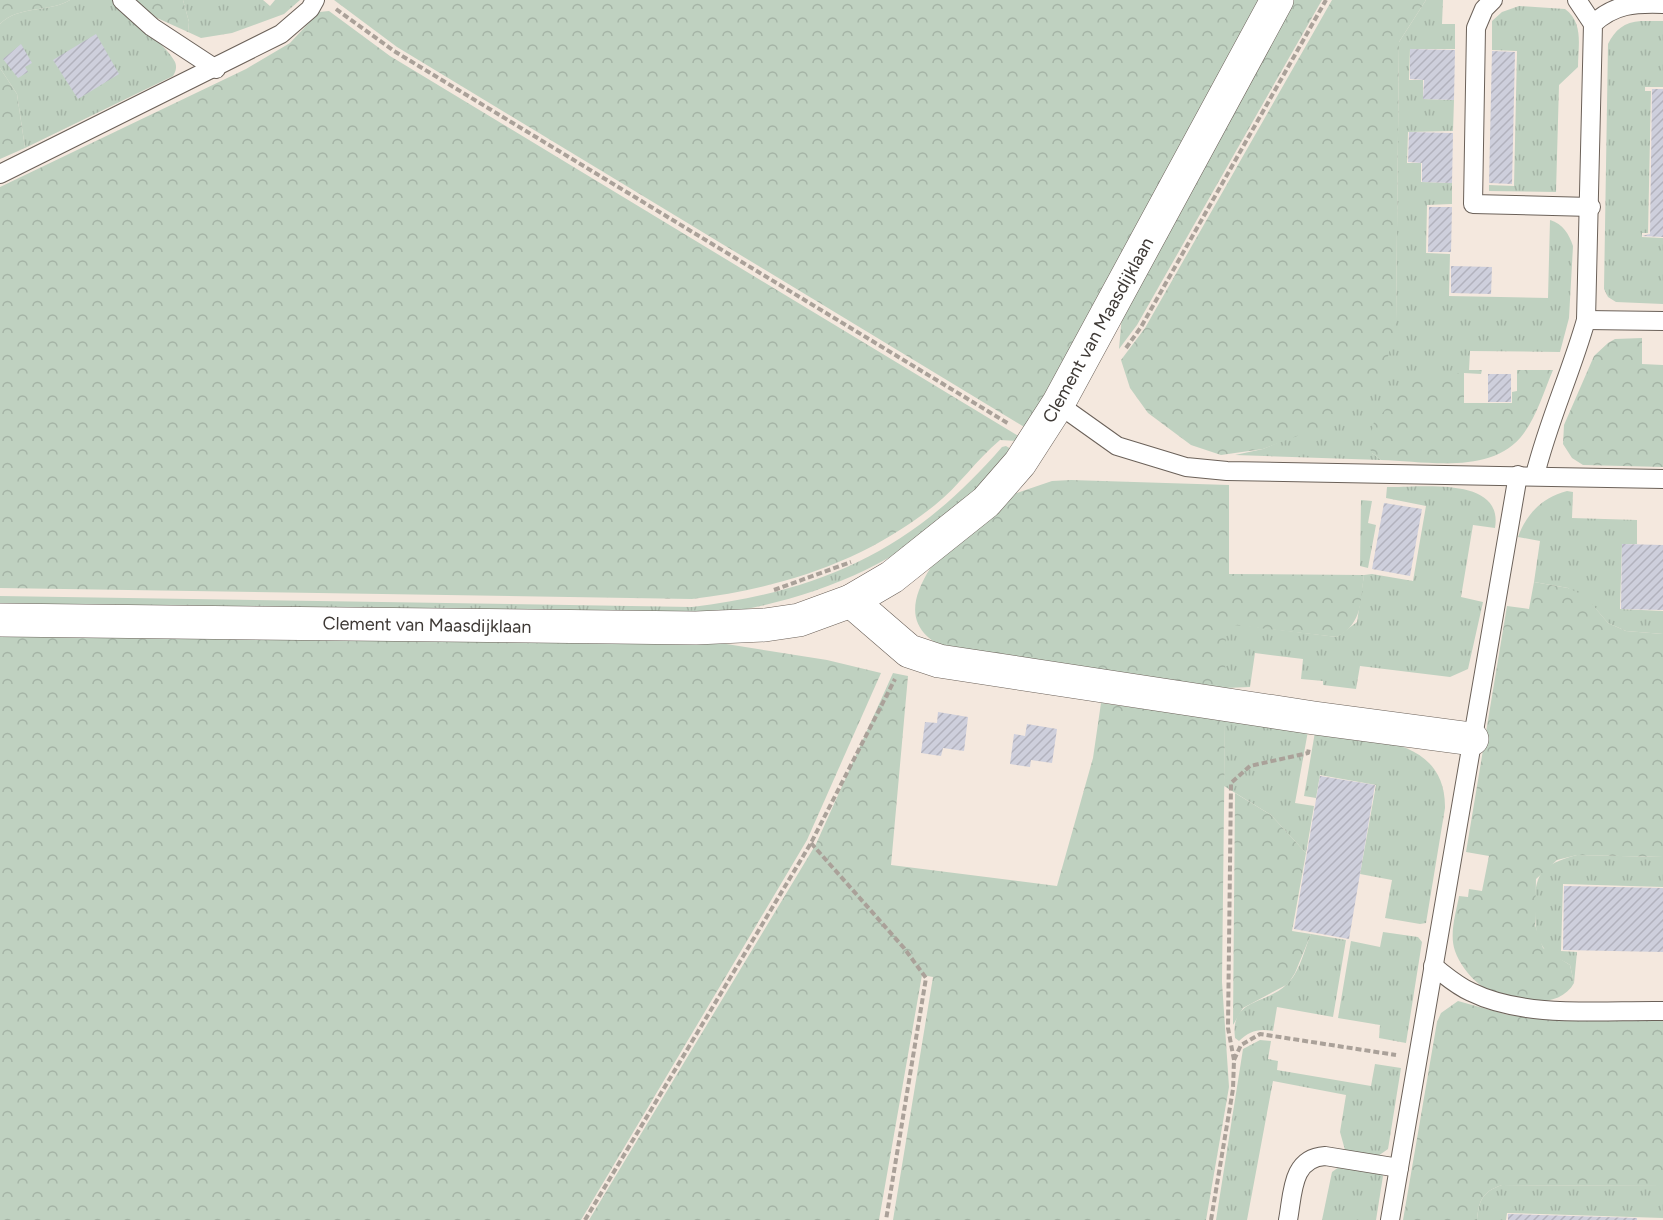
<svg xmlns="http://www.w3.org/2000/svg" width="1663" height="1220" font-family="Figtree,sans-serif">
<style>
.grass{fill:url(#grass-tufts)}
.forest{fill:url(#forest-crowns)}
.building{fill:url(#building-hatch)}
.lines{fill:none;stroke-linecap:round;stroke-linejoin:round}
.service-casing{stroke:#6b6159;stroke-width:20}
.minor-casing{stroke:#6b6159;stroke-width:34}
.path{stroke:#aaa199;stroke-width:4;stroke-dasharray:6 3;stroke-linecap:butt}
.service{stroke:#fff;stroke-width:18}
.minor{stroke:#fff;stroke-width:33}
.labels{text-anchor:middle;stroke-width:5;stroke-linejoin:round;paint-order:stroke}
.street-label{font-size:18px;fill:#3e3935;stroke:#fff}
</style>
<defs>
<pattern id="grass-tufts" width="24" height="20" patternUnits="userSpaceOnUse" patternTransform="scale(1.5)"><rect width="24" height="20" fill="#bfd1c0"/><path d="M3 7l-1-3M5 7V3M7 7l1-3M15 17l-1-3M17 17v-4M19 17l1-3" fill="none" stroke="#a5b4a6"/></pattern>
<pattern id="forest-crowns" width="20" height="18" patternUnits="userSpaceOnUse" patternTransform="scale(1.5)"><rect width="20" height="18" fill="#bfd1c0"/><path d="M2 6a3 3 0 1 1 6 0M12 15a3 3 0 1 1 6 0" fill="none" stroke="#a5b4a6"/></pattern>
<pattern id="building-hatch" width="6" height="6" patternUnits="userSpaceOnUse" patternTransform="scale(1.5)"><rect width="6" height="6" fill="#cecfdc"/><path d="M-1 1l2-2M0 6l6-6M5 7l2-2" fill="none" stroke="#b2b2bd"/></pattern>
</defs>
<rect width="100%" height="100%" fill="#f4e8de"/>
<!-- grass -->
<g class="grass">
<path d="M 70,0 L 112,0 C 128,17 166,44 175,62 C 177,67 176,71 173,76 L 25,148 L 17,94 L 0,68 L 0,24 C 19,5 48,13 70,0 Z"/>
<polygon points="183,0 263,0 270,6 275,0 300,0 284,14 232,33 201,38 188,32 189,22"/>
<path d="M 1426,0 L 1443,0 L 1442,24 L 1455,24 L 1455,49 L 1410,49 L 1409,80 L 1423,80 L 1423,99 L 1454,100 L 1453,131 L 1408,132 L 1407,163 L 1421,163 L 1421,182 L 1452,183 L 1452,204 L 1427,205 L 1426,253 L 1450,254 L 1449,296 L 1548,298 L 1550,220 C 1563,224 1569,234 1573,246 L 1569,318 L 1560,352 L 1470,351 L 1469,370 L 1482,370 L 1481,374 L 1464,373 L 1372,453 L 1381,460 L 1235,455 L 1263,449 L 1284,440 L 1396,322 L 1399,42 Z"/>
<path d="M 1519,6 L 1565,9 C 1584,23 1578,46 1578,67 L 1559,85 L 1556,192 L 1489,191 L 1489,185 L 1514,186 L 1517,51 L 1492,50 L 1492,21 L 1502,12 Z"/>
<path d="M 1641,21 L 1663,21 L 1663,87 L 1645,87 L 1645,91 L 1651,91 L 1648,233 L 1642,233 L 1642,237 L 1663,238 L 1663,304 L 1616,302 L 1608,297 L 1604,289 L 1608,44 C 1615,30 1624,22 1641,21 Z"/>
<path d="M 1006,446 L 1011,449 C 999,463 989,478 976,491 C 905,562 823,596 726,613 L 0,607 L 0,596 L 692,607 C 824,591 914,549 1002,447 Z"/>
<path d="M 1387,487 C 1419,488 1504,475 1495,528 L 1473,525 L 1461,597 L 1483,602 L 1468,669 L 1450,677 L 1360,666 L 1356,689 L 1323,685 L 1323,681 L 1301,679 L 1303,659 L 1255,653 L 1250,687 L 1225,688 L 1225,623 L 1337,637 L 1357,622 L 1364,575 L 1372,574 L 1413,581 L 1426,506 L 1386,498 Z"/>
<path d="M 1567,491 L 1573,492 L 1572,518 L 1637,520 L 1637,544 L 1622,544 L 1620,609 L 1663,611 L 1663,634 L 1626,631 L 1608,623 L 1595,608 L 1568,588 L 1534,582 L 1540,541 L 1518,537 C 1527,513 1542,498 1567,491 Z"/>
<polygon points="1361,500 1372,501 1368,523 1376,525 1368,568 1360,566"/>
<polygon points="1225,720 1308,731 1295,803 1314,806 1306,853 1271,815 1224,786"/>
<path d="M 1315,732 C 1367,739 1446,736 1445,808 L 1426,923 L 1420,924 L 1385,918 L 1392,880 L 1360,874 L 1376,785 L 1320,775 L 1316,798 L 1304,796 Z"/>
<path d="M 1577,855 L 1663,857 L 1663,887 L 1563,884 L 1561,951 L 1577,952 L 1574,983 L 1570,965 C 1561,958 1548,957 1543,947 C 1536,936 1535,923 1535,911 C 1534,874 1540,865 1577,855 Z"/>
<polygon points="1383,932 1418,937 1422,942 1406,1043 1379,1038 1380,1025 1338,1018 1351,941 1380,947"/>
<path d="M 1311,934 L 1346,940 L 1333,1017 L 1277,1007 L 1273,1031 C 1259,1028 1249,1031 1239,1041 L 1235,1038 C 1230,998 1265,1005 1286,985 C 1300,973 1304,950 1311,934 Z"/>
<polygon points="1260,1040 1271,1041 1268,1059 1278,1061 1277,1070 1371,1086 1375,1064 1401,1068 1388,1149 1378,1156 1350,1153 1345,1150 1340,1132 1346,1095 1273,1081 1247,1220 1216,1220 1243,1049"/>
<polygon points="1339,1167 1380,1173 1383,1176 1376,1220 1322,1220 1332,1172"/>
<path d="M 1502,1185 L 1663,1186 L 1663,1218 L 1507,1213 L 1506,1220 L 1477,1220 C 1479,1200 1482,1192 1502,1185 Z"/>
</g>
<!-- forest -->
<g class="forest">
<path d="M 0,0 L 70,0 C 48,13 19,5 0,24 Z"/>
<polygon points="134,0 183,0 189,22 188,32 157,18"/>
<polygon points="334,0 1263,0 1026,428 397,47"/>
<polygon points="1293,0 1322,0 1137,325 1119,349 1122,315"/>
<polygon points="1332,0 1426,0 1399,42 1396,322 1384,374 1357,404 1321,427 1263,449 1221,455 1191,445 1148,413 1130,388 1121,360 1145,328"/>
<path d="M 329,11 L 390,56 L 1020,437 L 1017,441 L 1000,440 C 976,460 959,486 935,505 C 864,562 781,588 692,599 L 0,588 L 0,187 L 246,69 L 290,43 L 319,12 Z"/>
<polygon points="0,68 17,94 25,148 0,159"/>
<polygon points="1642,338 1642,364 1663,365 1663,467 1583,465 1572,458 1563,444 1564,425 1594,356 1608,343 1615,339"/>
<path d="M 1517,370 L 1553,370 C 1544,391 1537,415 1524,433 C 1493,476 1426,461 1381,460 L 1372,453 L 1368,445 L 1374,422 L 1412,380 L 1430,375 L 1464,373 L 1464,403 L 1512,403 L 1512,392 L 1517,391 Z"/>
<path d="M 1071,480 L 1229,485 L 1229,574 L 1364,575 C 1360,602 1363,623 1337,637 L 1226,624 L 1225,688 L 962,654 C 913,639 902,612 931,567 L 1011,495 L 1052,481 Z"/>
<path d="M 1534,582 L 1568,588 L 1585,596 L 1608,623 L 1626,631 L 1663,634 L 1663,857 L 1577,855 L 1557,860 L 1536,879 L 1535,925 L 1543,948 L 1570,965 L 1574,983 C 1558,1013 1503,1002 1479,984 C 1469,976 1459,963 1455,951 C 1449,934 1456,913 1459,896 L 1468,897 L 1469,889 L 1482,891 L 1489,856 L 1466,852 L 1507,606 L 1529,609 Z"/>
<polygon points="0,632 695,639 827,660 881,673 807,840 581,1220 0,1220"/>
<polygon points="893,673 908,676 891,865 1057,886 1093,758 1101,703 1225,720 1222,982 1229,1087 1206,1220 893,1220 933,977 922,975 879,1220 589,1220 816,844"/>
<polygon points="1235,793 1271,815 1306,853 1292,931 1311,934 1295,973 1288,984 1243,1008 1233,1025"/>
<path d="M 1458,1001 L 1508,1015 L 1538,1018 L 1663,1020 L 1663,1186 L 1502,1185 C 1482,1192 1479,1200 1477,1220 L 1403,1220 L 1437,1022 L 1441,1013 Z"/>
</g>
<!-- building -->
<g class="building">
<polygon points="96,34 119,74 78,99 53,60"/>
<polygon points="21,44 32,63 25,67 28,72 18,78 3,59"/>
<polygon points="1410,49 1455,50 1454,100 1423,99 1424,80 1410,79"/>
<polygon points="1492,51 1515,52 1512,184 1489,183"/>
<polygon points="1652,89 1663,89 1663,237 1642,236 1650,234"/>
<polygon points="1409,132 1453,133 1452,183 1422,182 1422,163 1408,162"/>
<polygon points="1429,207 1452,207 1451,252 1428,252"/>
<polygon points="1451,266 1492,267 1491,294 1451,293"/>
<rect x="1488" y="374" width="23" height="28"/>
<polygon points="1384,503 1422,509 1410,576 1372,569"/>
<polygon points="1622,544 1663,545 1663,610 1621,609"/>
<polygon points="938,712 968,717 964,751 943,748 941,756 921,753 925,722 937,723"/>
<polygon points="1027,724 1057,729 1052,763 1031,760 1030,767 1010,764 1014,734 1025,736"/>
<polygon points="1320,776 1375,785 1349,939 1294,929"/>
<polygon points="1564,886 1663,888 1663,952 1563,950"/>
<polygon points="1508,1214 1637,1218 1637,1220 1508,1220"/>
</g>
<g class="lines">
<defs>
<g id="service">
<polyline points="122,0 152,27 216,69"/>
<polyline points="1493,0 1484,9 1476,28 1473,204 1591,207"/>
<polyline points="1577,0 1593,24"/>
<polyline points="0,174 281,34 310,9 315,0"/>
<polyline points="1586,320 1663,321"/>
<polyline points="1058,404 1117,446 1186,467 1227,471 1663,479"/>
<path d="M 1535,475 C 1548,422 1571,373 1586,320 L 1593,24 C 1614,4 1635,3 1663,4"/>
<path d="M 1433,966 C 1445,975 1457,986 1471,992 C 1526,1019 1603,1010 1663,1011"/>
<path d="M 1288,1220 C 1293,1194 1291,1158 1325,1156 L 1399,1168"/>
<polyline points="1390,1220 1518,475"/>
</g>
<g id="minor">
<polyline points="851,601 909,651 939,661 1314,718 1472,739"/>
<polyline points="0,620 696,628 765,625 799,620 851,601 892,577 986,502 1020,463 1058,404 1277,0"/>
</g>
</defs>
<!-- service casing -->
<use href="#service" class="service-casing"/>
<!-- minor casing -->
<use href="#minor" class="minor-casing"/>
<!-- path -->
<g class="path">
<polyline points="336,9 394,51 1009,424"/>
<polyline points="1126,348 1141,327 1326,0"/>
<polyline points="774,590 851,562"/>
<polyline points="811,843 904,948 926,978 886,1220"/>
<polyline points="1234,1060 1228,1028 1231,783 1250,766 1308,753 1309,748"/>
<polyline points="585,1220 811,843 895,679"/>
<polyline points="1211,1220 1233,1089 1234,1060 1241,1045 1260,1034 1396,1055"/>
</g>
<!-- service -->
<use href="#service" class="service"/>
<!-- minor -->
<use href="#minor" class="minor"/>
</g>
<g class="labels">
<!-- street labels -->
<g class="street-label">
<text transform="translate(1098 330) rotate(-61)" y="6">Clement van Maasdijklaan</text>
<text transform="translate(427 625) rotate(1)" y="6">Clement van Maasdijklaan</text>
</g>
</g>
</svg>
